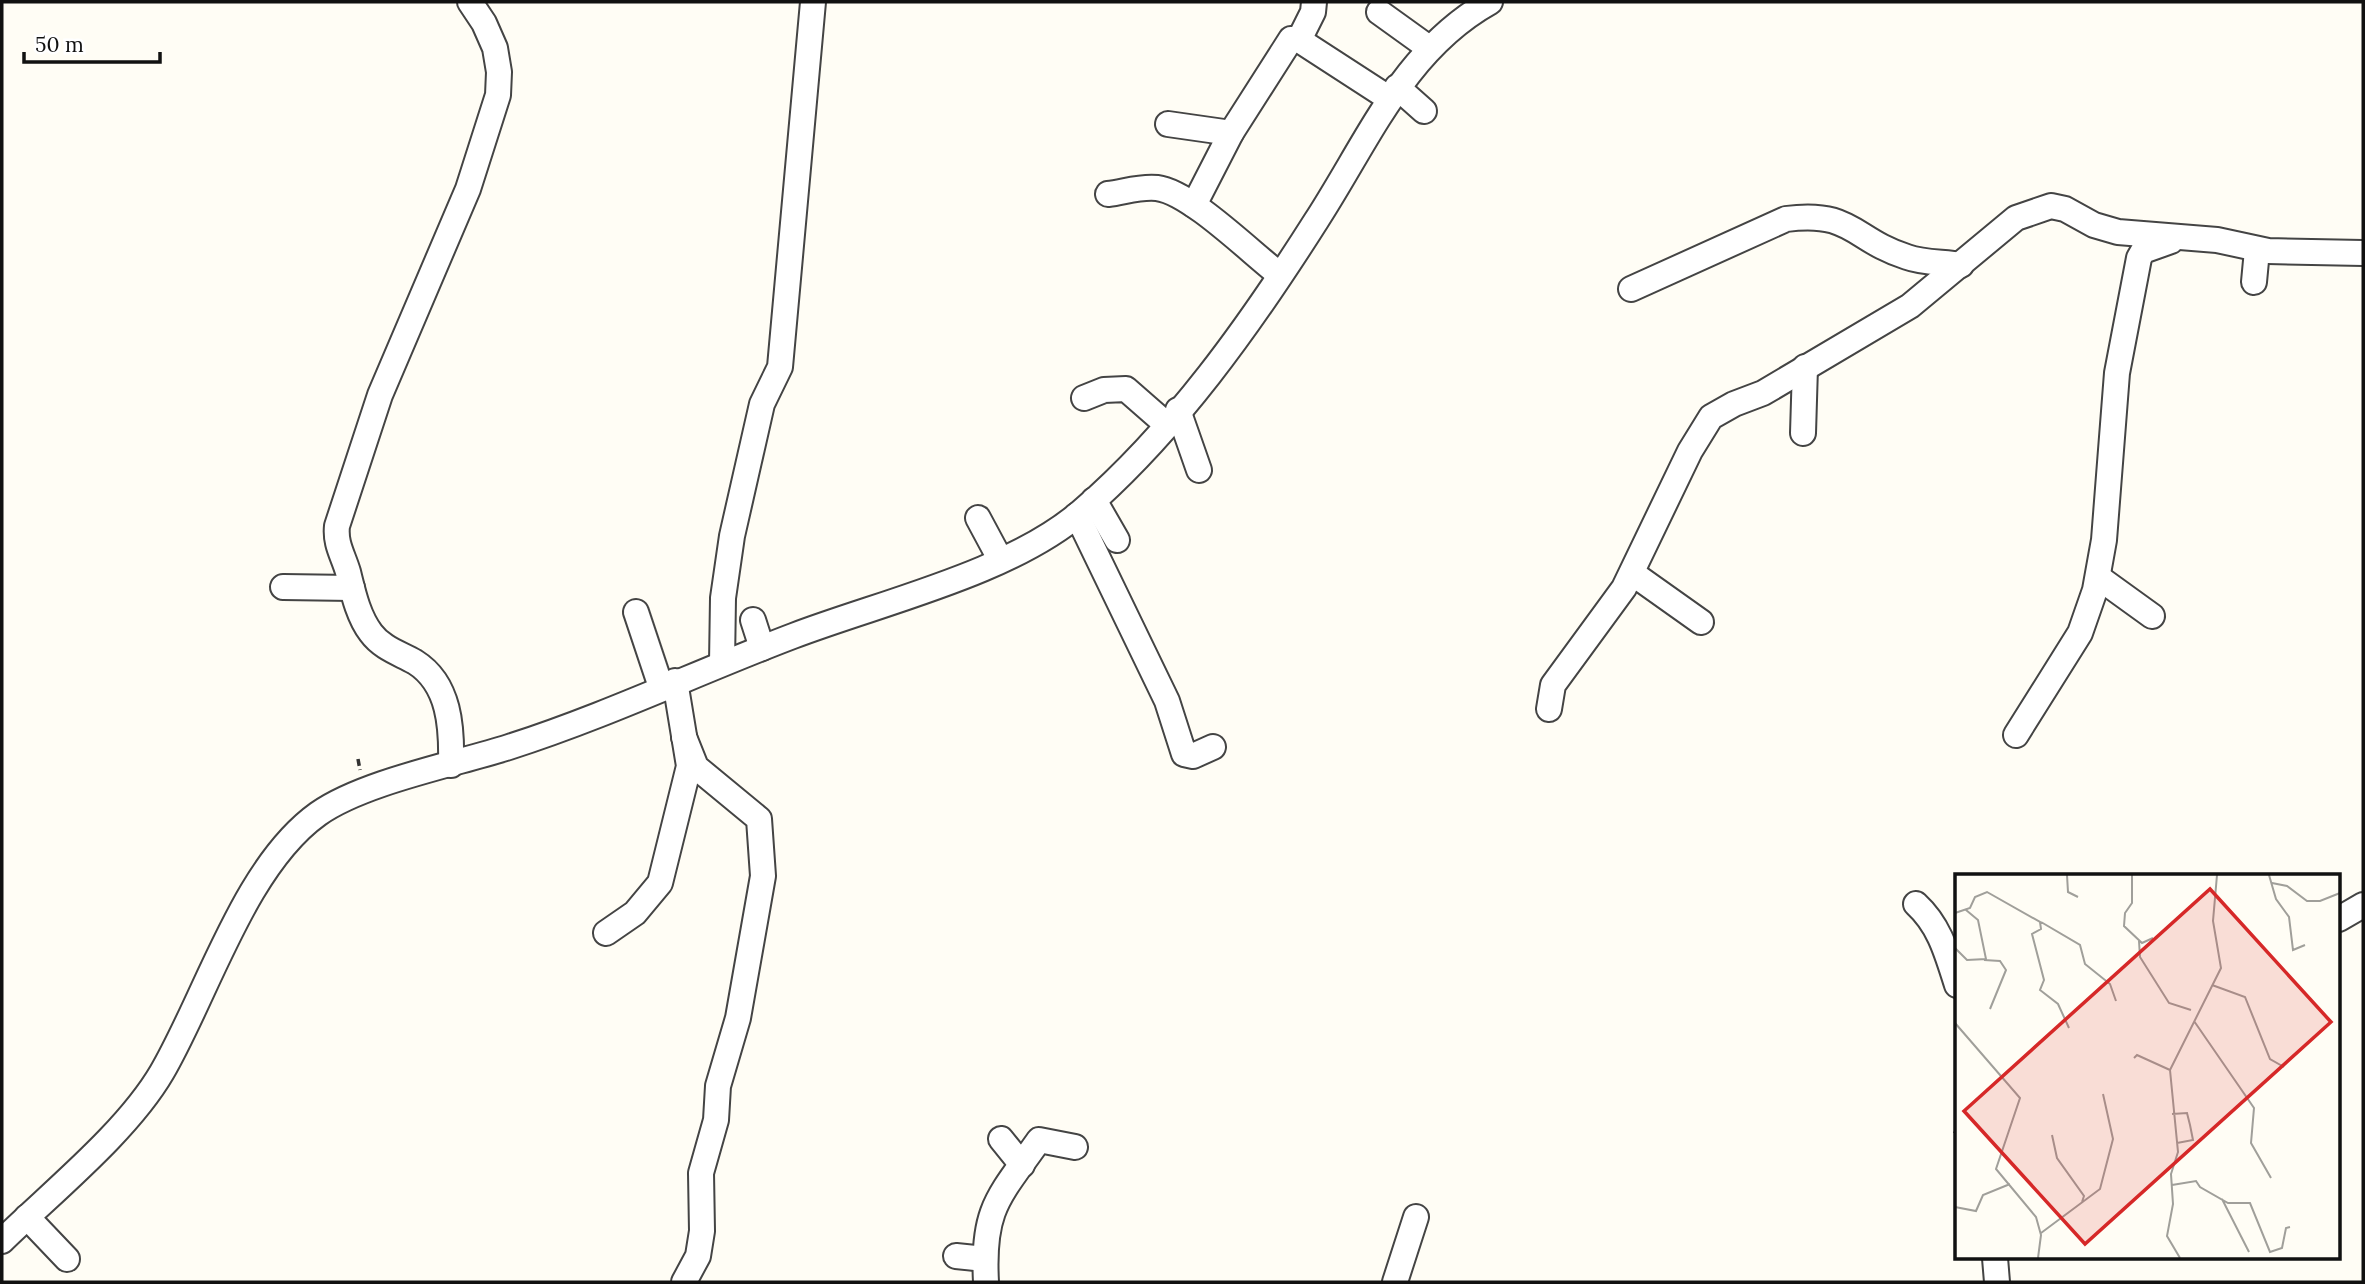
<svg xmlns="http://www.w3.org/2000/svg" width="2365" height="1284" font-family="Lora,serif">
<style>
.lines{fill:none;stroke-linecap:round;stroke-linejoin:round}
.minor-casing{stroke:#444;stroke-width:28}
.path{stroke:#333;stroke-width:3.5;stroke-dasharray:7 3.5;stroke-linecap:butt}
.minor{stroke:#fff;stroke-width:24}
.inset-road{fill:none;stroke:#a09f9a;stroke-width:2}
.view{fill:#d62828;fill-opacity:0.15;stroke:#d62828;stroke-width:3.5}
.inset-edge{fill:none;stroke:#111;stroke-width:3.5}
</style>
<rect width="100%" height="100%" fill="#fffdf5"/>
<g class="lines">
<defs>
<g id="minor">
<polyline points="1379,12 1429,48"/>
<polyline points="1299,40 1313,12 1314,2"/>
<polyline points="1397,87 1424,111"/>
<polyline points="1168,124 1231,133"/>
<path d="M 1108,194 C 1124,192 1141,186 1157,188 C 1190,192 1250,252 1280,275"/>
<polyline points="1194,205 1231,133 1291,39 1299,40 1390,99"/>
<polyline points="2254,282 2257,250"/>
<path d="M 1631,289 L 1786,219 C 1852,210 1853,240 1907,257 C 1923,263 1944,262 1961,265"/>
<polyline points="1084,398 1104,390 1126,389 1166,424"/>
<polyline points="1178,410 1199,470"/>
<polyline points="1803,433 1805,367"/>
<polyline points="1094,500 1117,540"/>
<polyline points="1077,515 1167,701 1184,754 1193,756 1213,747"/>
<polyline points="978,518 1000,559"/>
<polyline points="1632,573 1701,622"/>
<polyline points="2098,577 2152,616"/>
<polyline points="283,587 352,588"/>
<polyline points="636,612 661,687"/>
<polyline points="753,620 762,648"/>
<polyline points="722,663 723,598 732,536 762,404 780,367 813,2"/>
<polyline points="1549,709 1553,685 1624,588 1690,451 1711,417 1734,404 1763,393 1910,306 2016,218 2051,206 2065,209 2094,225 2118,232 2217,240 2268,251 2363,253"/>
<polyline points="2016,735 2080,633 2095,590 2104,540 2117,373 2139,258 2143,251 2171,241"/>
<polyline points="684,737 696,767 759,819 763,876 738,1018 718,1086 716,1120 701,1173 702,1231 698,1256 684,1282"/>
<path d="M 451,765 C 452,728 450,684 415,662 C 399,653 382,648 371,633 C 358,616 353,592 348,572 C 343,555 335,544 337,526 L 380,395 L 468,189 L 498,95 L 499,72 L 495,48 L 484,23 L 470,2"/>
<path d="M 1916,904 C 1940,926 1947,954 1957,985"/>
<polyline points="2339,919 2363,905"/>
<polyline points="606,933 635,913 660,883 689,766 675,681"/>
<polyline points="1001,1139 1022,1165"/>
<polyline points="27,1217 67,1259"/>
<path d="M 2,1241 C 52,1192 127,1132 162,1072 C 207,995 244,867 318,814 C 363,782 456,764 509,747 C 606,716 698,672 793,636 C 882,602 1008,574 1081,512 C 1175,431 1250,325 1316,221 C 1368,141 1404,50 1490,2"/>
<polyline points="956,1256 985,1259"/>
<polyline points="1995,1258 1997,1282"/>
<path d="M 986,1282 C 982,1208 999,1197 1039,1140 L 1075,1147"/>
<polyline points="1395,1282 1416,1217"/>
</g>
</defs>
<!-- minor casing -->
<use href="#minor" class="minor-casing"/>
<!-- path -->
<g class="path">
<polyline points="358,759 360,770"/>
<polyline points="1954,1131 1957,1133"/>
</g>
<!-- minor -->
<use href="#minor" class="minor"/>
</g>
<!-- overview -->
<g transform="translate(1955 874)">
<rect width="385" height="385" fill="#fffdf5"/>
<path class="inset-road" d="M 112,1 L 113,18 L 123,23M 177,1 L 177,29 L 170,39 L 169,52 L 187,69 L 198,64M 314,1 L 321,25 L 334,43 L 338,76 L 350,71M 317,9 L 332,12 L 352,27 L 365,27 L 385,19M 0,39 L 15,34 L 20,23 L 32,18 L 85,48 L 86,55 L 77,60 L 89,106 L 85,116 L 103,130 L 114,154M 86,48 L 125,71 L 130,90 L 155,110 L 161,127M 184,67 L 185,83 L 214,129 L 236,136M 0,74 L 12,86 L 31,85 L 23,46 L 11,36M 29,86 L 45,87 L 51,96 L 35,135M 257,111 L 290,123 L 315,185 L 329,193M 239,147 L 299,234 L 296,269 L 316,304M 0,149 L 65,224 L 41,295 L 81,343 L 86,361 L 83,384M 179,184 L 182,181 L 215,196M 217,240 L 232,239 L 235,251 L 238,266 L 222,269M 97,261 L 102,284 L 129,322 L 127,328M 217,311 L 241,307 L 245,313 L 273,329 L 295,329 L 315,378 L 327,374 L 331,354 L 335,353M 267,325 L 294,378M 0,333 L 21,337 L 28,321 L 55,310M 86,359 L 145,315 L 158,265 L 148,220M 225,384 L 212,362 L 218,330 L 216,300 L 223,278 L 215,196 L 266,94 L 258,47 L 262,1"/>
<path class="view" d="M 255,15 L 376,148 L 130,370 L 9,237 Z"/>
<rect width="385" height="385" class="inset-edge"/>
</g>
<!-- border -->
<rect width="2365" height="1284" fill="none" stroke="#111111" stroke-width="7"/>
<!-- scale -->
<path d="M24 52v10h136v-10" fill="none" stroke="#111111" stroke-width="3.5"/>
<text x="35" y="52" font-size="21" fill="#111111" stroke="#ffffff" stroke-width="5" paint-order="stroke">50 m</text>
</svg>
